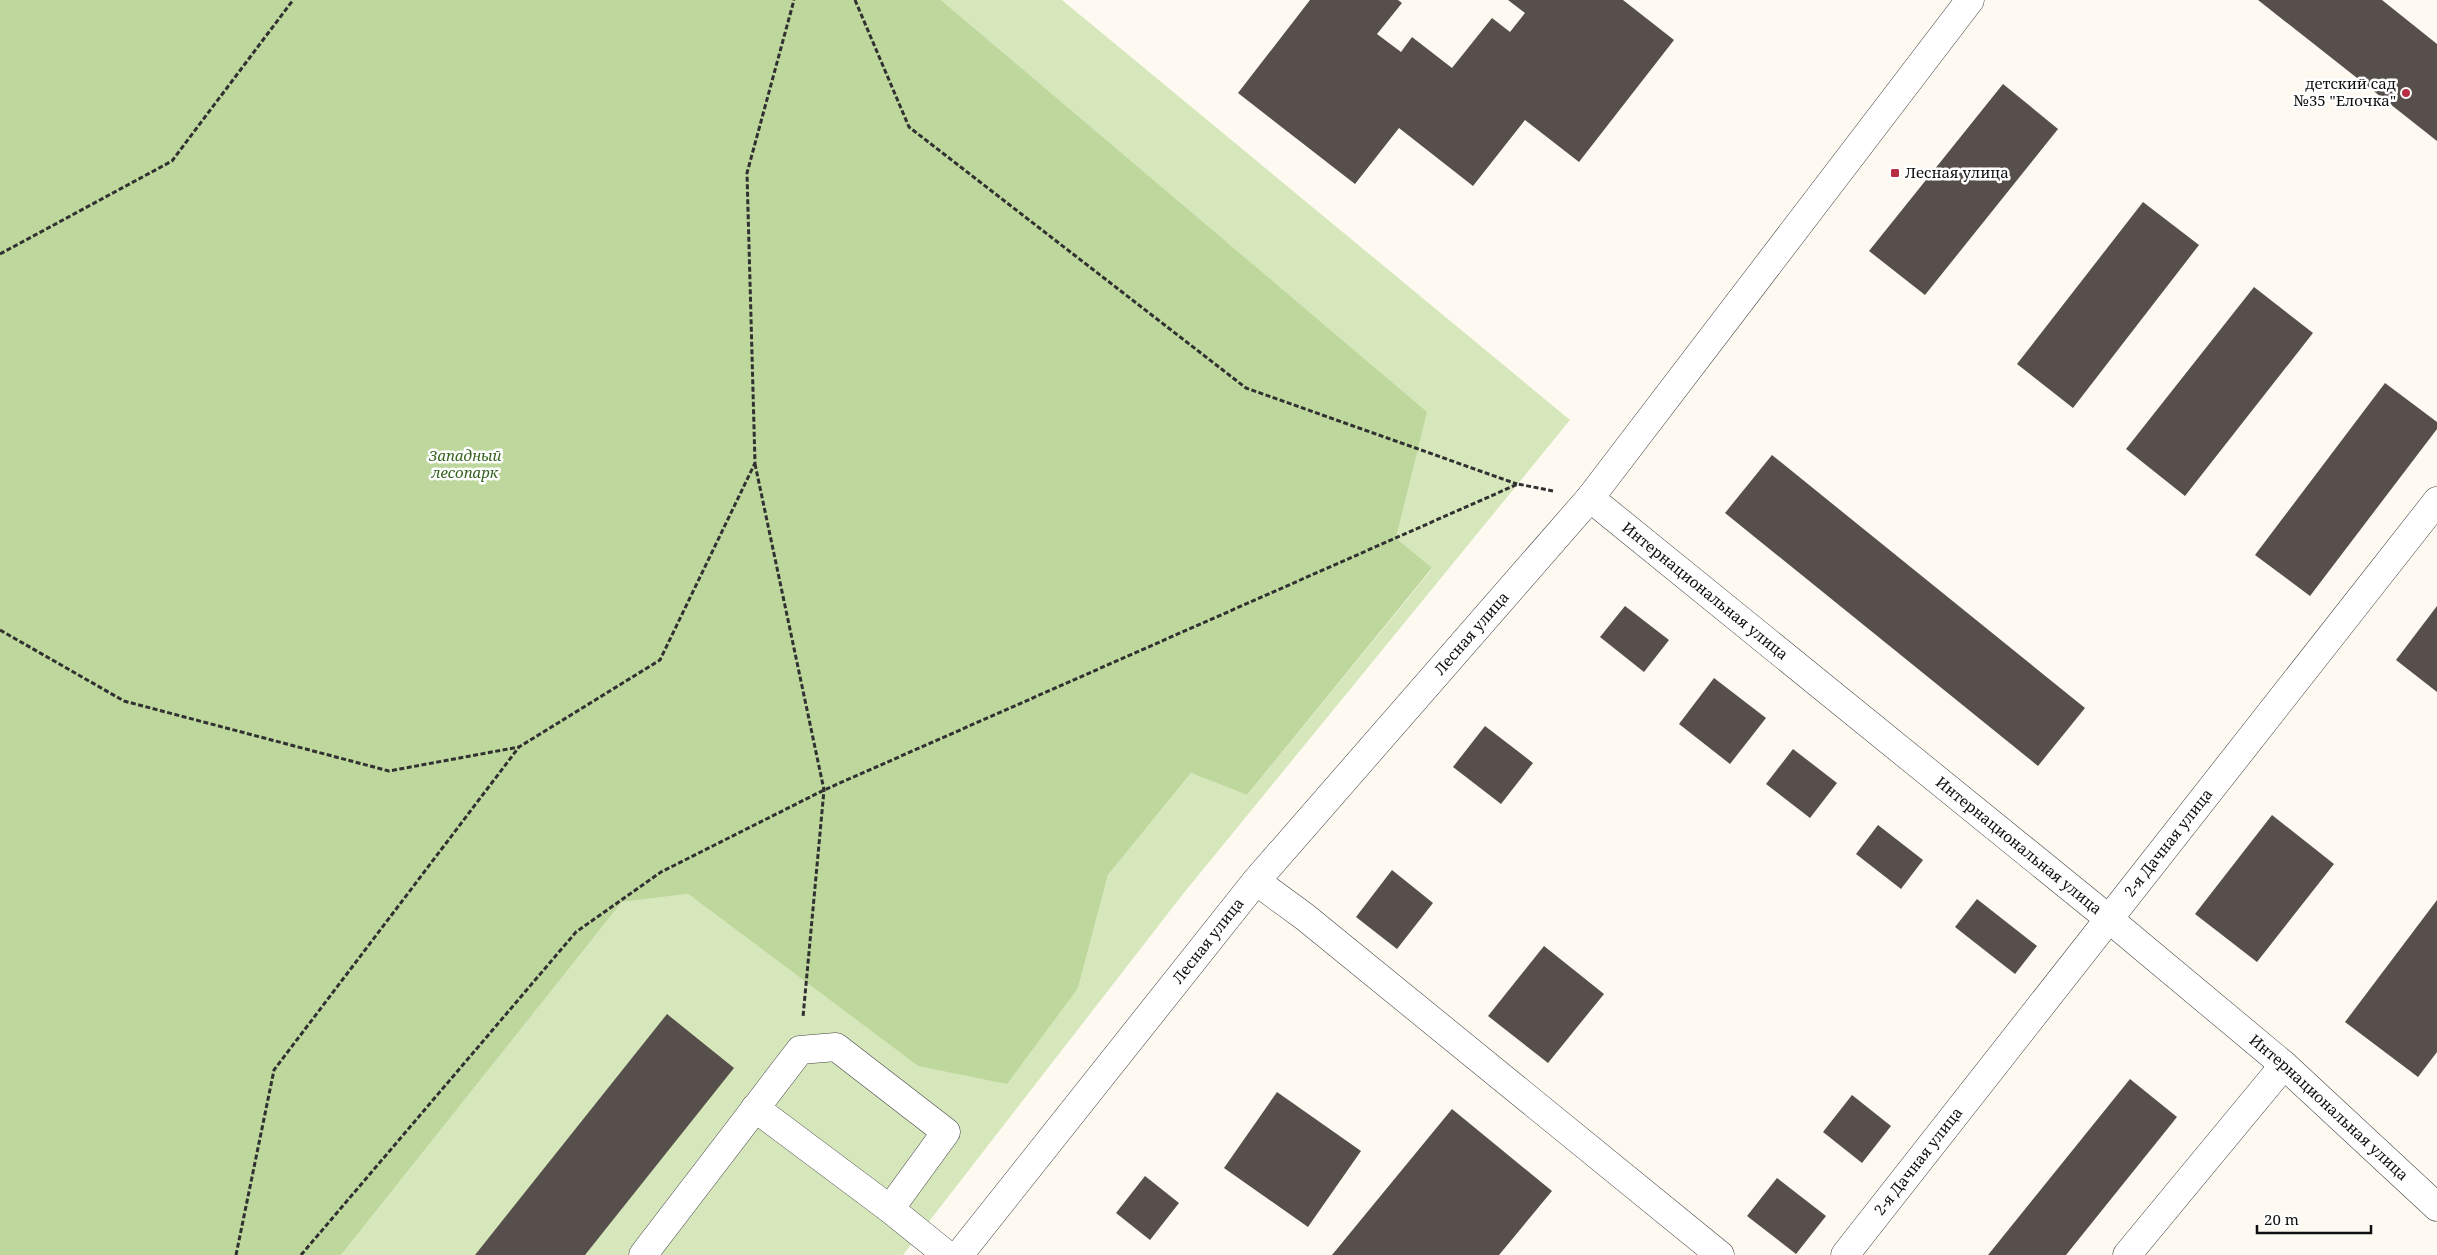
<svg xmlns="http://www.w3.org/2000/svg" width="2437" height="1255" font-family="'Noto Serif',serif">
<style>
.green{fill:#d7e7bc}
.forest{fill:#bdd79c}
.building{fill:#574f4b}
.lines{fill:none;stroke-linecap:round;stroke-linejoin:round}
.minor-casing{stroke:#424242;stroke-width:29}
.path{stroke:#313131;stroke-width:3;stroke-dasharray:5 2.5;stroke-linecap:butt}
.minor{stroke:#fff;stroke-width:28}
.poi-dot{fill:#b82d42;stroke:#fff;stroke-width:2}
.labels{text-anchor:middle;stroke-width:5;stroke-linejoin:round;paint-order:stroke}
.poi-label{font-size:15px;fill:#0f0f0f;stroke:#fff;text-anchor:end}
.park-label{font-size:15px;font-style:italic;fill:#366322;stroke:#fff}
.street-label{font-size:15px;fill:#0f0f0f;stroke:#fff}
</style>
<rect width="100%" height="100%" fill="#fefaf1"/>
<!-- green -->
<polygon class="green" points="941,0 1062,0 1570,420 1183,894 903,1255 341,1255 622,902 688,894 918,1066 1078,988 1108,875 1191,773 1247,795 1432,569 1396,538 1426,412"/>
<!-- forest -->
<polygon class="forest" points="0,0 941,0 1427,412 1396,538 1432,568 1247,795 1191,773 1108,875 1078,988 1007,1084 918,1066 688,894 622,902 341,1255 0,1255"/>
<!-- building -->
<g class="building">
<polygon points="1310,0 1398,0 1402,3 1377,34 1401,52 1412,37 1452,68 1492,18 1510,32 1525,13 1508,0 1623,0 1674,40 1579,162 1525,120 1473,186 1399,128 1355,184 1238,93"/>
<polygon points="2258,0 2382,0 2437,44 2437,141"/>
<polygon points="2003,84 2058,129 1925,295 1869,251"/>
<polygon points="2143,202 2199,245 2073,408 2017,364"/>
<polygon points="2254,287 2313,333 2185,496 2126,449"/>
<polygon points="2385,383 2437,422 2437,429 2310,596 2255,555"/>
<polygon points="1772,455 2085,708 2038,766 1725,513"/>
<polygon points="1625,606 1669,640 1644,672 1600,637"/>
<polygon points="2437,606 2437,692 2396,660"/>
<polygon points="1714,678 1766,718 1730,764 1679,724"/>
<polygon points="1485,726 1533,763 1501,804 1453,767"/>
<polygon points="1793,749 1837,783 1810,818 1766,784"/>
<polygon points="2272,815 2334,864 2257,962 2195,914"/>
<polygon points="1878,825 1923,860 1901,889 1856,854"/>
<polygon points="1392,870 1433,903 1397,949 1356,917"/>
<polygon points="1977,899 2037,946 2015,974 1955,927"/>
<polygon points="2437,900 2437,1052 2418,1077 2345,1022"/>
<polygon points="1544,946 1604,994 1548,1063 1488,1016"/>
<polygon points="667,1014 734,1068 585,1255 475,1255"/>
<polygon points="2130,1079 2177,1117 2066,1255 1988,1255"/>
<polygon points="1277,1092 1361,1151 1308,1227 1224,1168"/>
<polygon points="1852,1095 1891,1126 1862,1163 1823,1132"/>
<polygon points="1452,1109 1552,1191 1499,1255 1332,1255"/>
<polygon points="1145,1176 1179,1203 1150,1240 1116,1213"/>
<polygon points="1777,1178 1826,1216 1796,1254 1747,1216"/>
</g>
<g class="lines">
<defs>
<g id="minor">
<path id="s1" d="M 1590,498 L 2109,919 L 2284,1065 L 2437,1207"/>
<polyline points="1256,881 1305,917 1720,1255"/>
<polyline points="755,1108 890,1209 947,1255"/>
<polyline points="643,1255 800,1050 836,1047 946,1132 890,1209"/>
<path id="s2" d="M 959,1255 L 1256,881 L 1590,498 L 1970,0"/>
<path id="s3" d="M 1845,1255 L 2437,501"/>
<polyline points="2127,1255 2284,1065"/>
</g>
</defs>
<!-- minor casing -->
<use href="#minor" class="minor-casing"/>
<!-- path -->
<g class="path">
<polyline points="855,0 909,127 1246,388 1517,484"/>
<polyline points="0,254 172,161 293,0"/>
<polyline points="755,464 824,790 803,1017"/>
<polyline points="0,630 124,701 389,771 519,747"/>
<polyline points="236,1255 274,1070 519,747 660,660 755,463 747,173 794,0"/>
<polyline points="301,1255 576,932 661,872 824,790 1518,484 1553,491"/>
</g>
<!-- minor -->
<use href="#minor" class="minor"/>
</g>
<!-- markers -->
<g class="poi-dot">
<circle cx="2406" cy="93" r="5"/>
<rect x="1890" y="168" width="10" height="10" rx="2.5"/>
</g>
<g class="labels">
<!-- poi labels -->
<g class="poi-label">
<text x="2396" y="89">детский сад<tspan x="2396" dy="17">№35 "Елочка"</tspan></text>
<text x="1905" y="178" text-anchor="start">Лесная улица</text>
</g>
<!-- park labels -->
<g class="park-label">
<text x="465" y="461">Западный<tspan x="465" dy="17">лесопарк</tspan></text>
</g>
<!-- street labels -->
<g class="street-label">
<text dy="5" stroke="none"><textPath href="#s1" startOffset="148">Интернациональная улица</textPath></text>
<text dy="5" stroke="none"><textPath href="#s2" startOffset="806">Лесная улица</textPath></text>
<text dy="5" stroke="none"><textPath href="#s3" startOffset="524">2-я Дачная улица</textPath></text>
<text dy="5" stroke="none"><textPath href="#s1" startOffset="552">Интернациональная улица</textPath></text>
<text dy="5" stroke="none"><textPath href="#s2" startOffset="401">Лесная улица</textPath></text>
<text dy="5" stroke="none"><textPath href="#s1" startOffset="958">Интернациональная улица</textPath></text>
<text dy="5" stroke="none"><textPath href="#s3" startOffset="119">2-я Дачная улица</textPath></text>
</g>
</g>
<!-- scale -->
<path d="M2257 1225v8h114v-8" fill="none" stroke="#0f0f0f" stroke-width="2.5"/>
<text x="2264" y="1225" font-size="15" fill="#0f0f0f" stroke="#ffffff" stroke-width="4" paint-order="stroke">20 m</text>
</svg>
